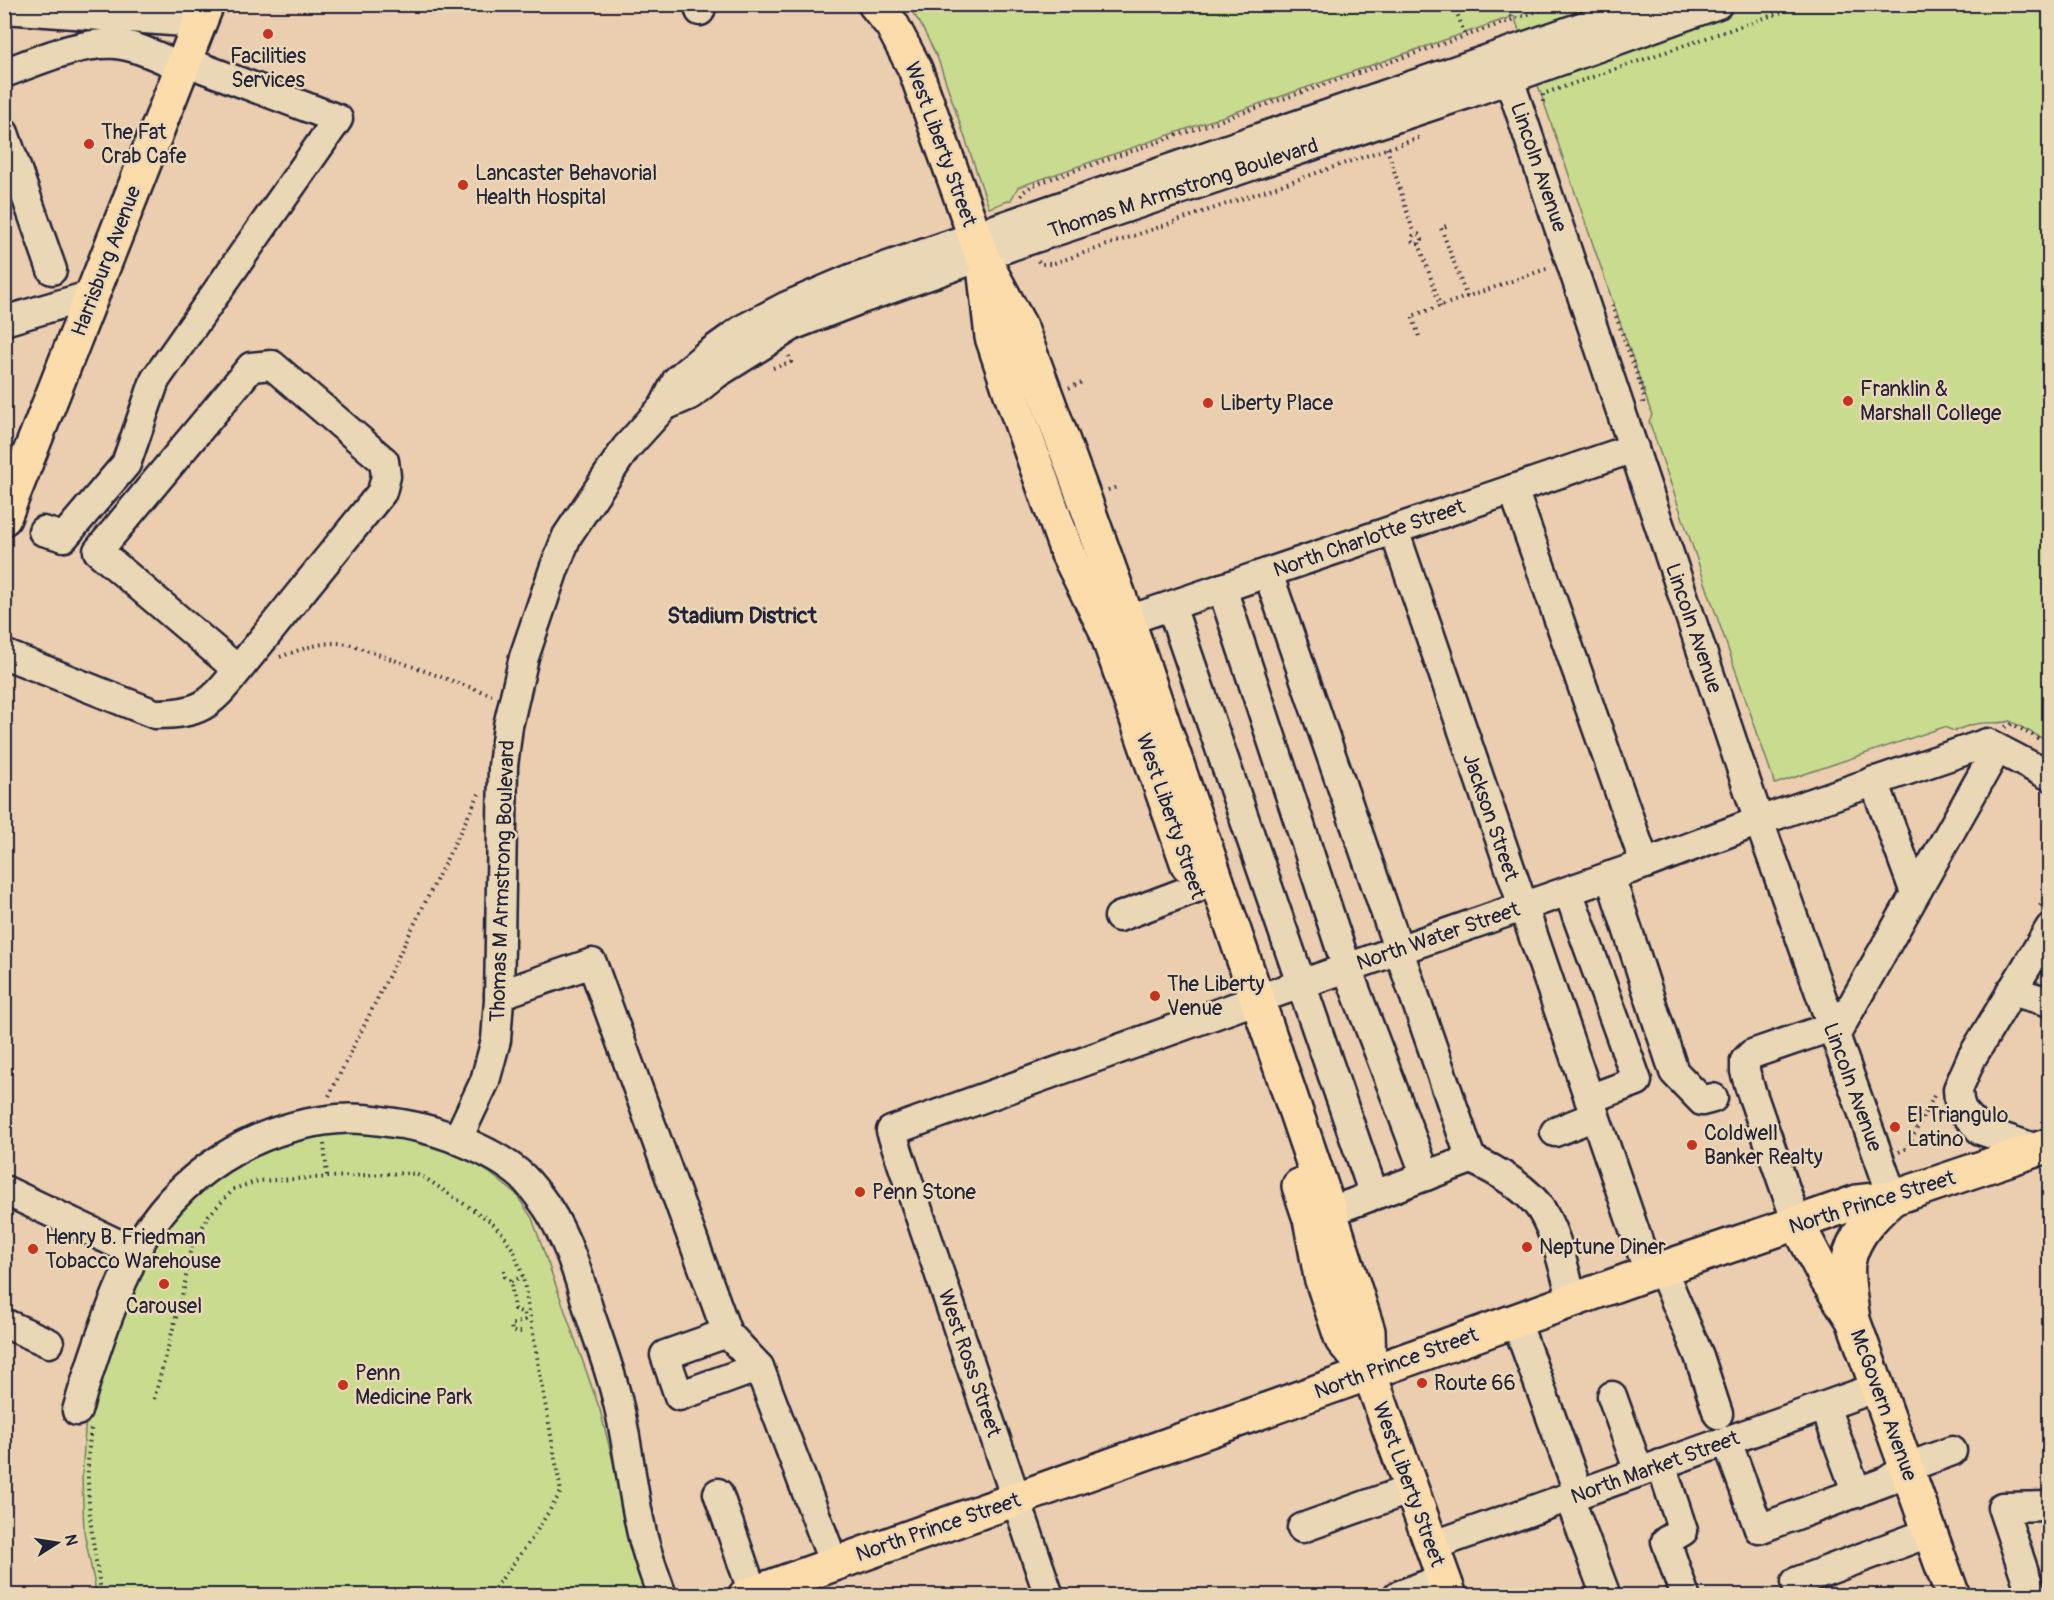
<svg xmlns="http://www.w3.org/2000/svg" width="2054" height="1600" font-family="Pangolin,sans-serif">
<style>
.green{fill:#c8db8f;stroke:#757e65;stroke-width:1.5}
.lines{fill:none;stroke-linecap:round;stroke-linejoin:round}
.minor-casing{stroke:#22223b;stroke-width:33}
.major-casing{stroke:#22223b;stroke-width:38}
.highway-casing{stroke:#22223b;stroke-width:38}
.path{stroke:#22223b;stroke-width:4;stroke-dasharray:1.5 4.5;stroke-linecap:butt}
.minor{stroke:#ead7b5;stroke-width:28}
.major{stroke:#fddcac;stroke-width:33}
.highway{stroke:#fddcac;stroke-width:33}
.poi-dot{fill:#c8321e;stroke:#ead7b5;stroke-width:2}
.labels{text-anchor:middle;stroke-width:5;stroke-linejoin:round;paint-order:stroke}
.poi-label{font-size:21px;fill:#22223b;stroke:#ead7b5;text-anchor:start}
.street-label{font-size:21px;fill:#22223b;stroke:#ead7b5}
.neighbourhood-label{font-size:22px;font-weight:bold;fill:#22223b;stroke:#ead7b5}
</style>
<rect width="100%" height="100%" fill="#ebcdaf"/>
<filter id="ink" filterUnits="userSpaceOnUse"><feTurbulence type="fractalNoise" baseFrequency=".0167" numOctaves="2"/><feDisplacementMap in="SourceGraphic" scale="12" xChannelSelector="R" yChannelSelector="G"/><feConvolveMatrix kernelMatrix="1 2 1 2 8 2 1 2 1" color-interpolation-filters="sRGB"/></filter>
<g filter="url(#ink)">
<!-- green -->
<g class="green">
<path d="M 907,5 L 2049,5 L 2049,742 L 2010,721 C 2001,724 1994,722 1984,723 C 1974,723 1964,727 1954,731 L 1944,727 L 1775,784 L 1649,421 L 1652,415 L 1514,16 L 1018,187 L 1011,200 L 989,208 L 938,59 L 920,23 Z"/>
<polygon points="389,1130 461,1154 491,1174 516,1194 532,1218 600,1410 647,1595 97,1596 84,1532 82,1478 86,1414 147,1253 206,1177 296,1135"/>
</g>
<g class="lines">
<defs>
<g id="minor">
<polyline points="4,9 199,23"/>
<polyline points="700,11 702,4"/>
<polyline points="1501,55 1759,821 1893,1198"/>
<path d="M 4,73 C 40,60 78,42 116,44 C 138,46 162,59 182,67"/>
<polyline points="4,133 52,270"/>
<polyline points="4,321 92,295"/>
<polyline points="664,406 690,395 716,374 794,325 861,299 1020,243 1467,94 1718,4"/>
<polyline points="1513,489 1645,864"/>
<polyline points="1394,530 1649,1273"/>
<polyline points="43,531 64,537 126,464 155,380 338,119 184,61"/>
<path d="M 1268,573 L 1471,1159 C 1494,1169 1529,1189 1542,1211 C 1558,1238 1564,1271 1573,1300"/>
<polyline points="1222,588 1347,968 1426,1176"/>
<polyline points="1171,606 1374,1195"/>
<polyline points="1108,627 1634,448"/>
<path d="M 4,654 L 155,714 C 201,714 210,705 238,670 L 382,492 L 386,476 L 384,461 L 272,365 L 251,367 L 98,551 L 238,670"/>
<polyline points="1874,781 1915,893"/>
<polyline points="1610,876 1674,1072 1702,1101 1713,1098"/>
<polyline points="1568,891 1637,1081 1589,1099"/>
<polyline points="1119,917 1196,888"/>
<polyline points="2011,991 2050,1002"/>
<polyline points="499,995 592,963 727,1333 665,1355 679,1396 759,1367 727,1333"/>
<polyline points="1835,1036 1997,749"/>
<polyline points="1555,1132 1595,1116"/>
<polyline points="458,1138 485,1081 496,1040 499,1000 503,766 508,726 524,657 554,569 567,536 626,448 664,406 677,380 704,357 743,329 785,307 853,278 1648,4"/>
<polyline points="2037,1149 1980,1130 1962,1110 1959,1101 1958,1089 1972,1057 2050,928"/>
<polyline points="4,1190 135,1252"/>
<polyline points="1310,1219 1471,1159"/>
<polyline points="1797,1223 1750,1088 1745,1071 1745,1061 1752,1054 1831,1027"/>
<polyline points="1662,1269 1699,1356 1718,1414"/>
<polyline points="1516,1321 1579,1494"/>
<polyline points="4,1323 49,1343"/>
<polyline points="759,1367 834,1564"/>
<polyline points="1612,1396 1639,1472"/>
<polyline points="1825,1407 1857,1493"/>
<path d="M 77,1411 C 90,1366 104,1323 123,1280 C 128,1270 131,1260 136,1250 C 176,1175 254,1126 338,1119 C 359,1117 381,1121 402,1124 C 440,1130 495,1151 523,1177 C 532,1186 540,1197 547,1207 C 567,1237 579,1276 589,1311 C 599,1341 611,1372 618,1403 C 628,1442 631,1484 640,1524 C 644,1548 654,1572 662,1596"/>
<polyline points="1727,1441 1759,1529 1887,1481 1908,1467 1952,1451"/>
<polyline points="1661,1464 1683,1531 1666,1541 1685,1596"/>
<polyline points="718,1493 753,1593"/>
<polyline points="1569,1497 1606,1596"/>
<polyline points="1302,1528 1411,1489"/>
<polyline points="1432,1546 1878,1387"/>
<polyline points="1049,1596 891,1131 1258,999 1645,864 1759,821 1987,743 2050,776"/>
<polyline points="1397,1596 1444,1578"/>
<polyline points="1800,1596 1796,1582 1931,1532"/>
<polyline points="2032,1596 2002,1507 2050,1506"/>
</g>
<g id="major">
<polyline points="875,4 892,25 915,69 982,256 1021,328 1084,498 1128,621 1330,1212 1368,1331 1369,1372 1450,1596"/>
<polyline points="985,275 992,337 1015,406 1067,552 1105,628 1188,865"/>
<polyline points="4,518 207,4"/>
<polyline points="1299,1186 1310,1219 1321,1277 1342,1340 1369,1372"/>
<polyline points="1797,1223 1857,1202 1893,1198 2050,1145"/>
<path d="M 1853,1320 C 1851,1304 1846,1279 1848,1263 C 1853,1235 1873,1216 1893,1198"/>
</g>
<polyline id="highway" points="745,1596 1649,1273 1797,1223 1827,1280 1853,1320 1953,1596"/>
</defs>
<!-- minor casing -->
<use href="#minor" class="minor-casing"/>
<!-- major casing -->
<use href="#major" class="major-casing"/>
<!-- highway casing -->
<use href="#highway" class="highway-casing"/>
<!-- path -->
<g class="path">
<polyline points="1454,4 1465,36"/>
<polyline points="1506,4 1512,20"/>
<polyline points="1543,102 1543,94 1805,4"/>
<polyline points="1387,148 1414,234"/>
<polyline points="1021,196 1023,192 1033,185 1558,4"/>
<polyline points="1446,226 1441,228 1467,297"/>
<circle cx="1417" cy="239" r="5"/>
<polyline points="1419,243 1442,311"/>
<polyline points="1038,261 1040,264 1052,264 1421,137"/>
<polyline points="1612,305 1644,394 1643,403"/>
<polyline points="1419,336 1412,316 1549,268"/>
<polyline points="773,368 791,362 789,356"/>
<polyline points="1069,388 1081,383"/>
<polyline points="1108,490 1117,487"/>
<path d="M 280,657 C 304,648 327,639 352,645 L 492,695"/>
<polyline points="2005,727 2012,724 2050,745"/>
<polyline points="2040,906 2050,888"/>
<polyline points="329,1096 479,794"/>
<polyline points="324,1144 327,1176"/>
<polyline points="1899,1152 1907,1148 1934,1096"/>
<polyline points="504,1270 505,1277 511,1281 514,1309 524,1313 525,1320 511,1325 512,1332 521,1332"/>
<polyline points="511,1281 523,1277"/>
<polyline points="154,1399 184,1288 190,1253 197,1237 209,1215 234,1189 258,1181 404,1173 415,1174 425,1178 490,1221 502,1233 514,1251 523,1277 561,1492 531,1540 495,1588 475,1596"/>
<path d="M 91,1429 C 83,1484 92,1541 102,1596"/>
</g>
<!-- minor -->
<use href="#minor" class="minor"/>
<!-- major -->
<use href="#major" class="major"/>
<!-- highway -->
<use href="#highway" class="highway"/>
</g>
</g>
<!-- markers -->
<g class="poi-dot">
<circle cx="268" cy="34" r="6"/>
<circle cx="89" cy="144" r="6"/>
<circle cx="463" cy="185" r="6"/>
<circle cx="1848" cy="401" r="6"/>
<circle cx="1208" cy="403" r="6"/>
<circle cx="1155" cy="996" r="6"/>
<circle cx="1895" cy="1127" r="6"/>
<circle cx="1692" cy="1145" r="6"/>
<circle cx="860" cy="1192" r="6"/>
<circle cx="1527" cy="1247" r="6"/>
<circle cx="33" cy="1249" r="6"/>
<circle cx="164" cy="1284" r="6"/>
<circle cx="1422" cy="1383" r="6"/>
<circle cx="343" cy="1385" r="6"/>
</g>
<g class="labels">
<!-- poi labels -->
<g class="poi-label">
<text x="268" y="63" text-anchor="middle">Facilities<tspan x="268" dy="24">Services</tspan></text>
<text x="101" y="139">The Fat<tspan x="101" dy="24">Crab Cafe</tspan></text>
<text x="475" y="180">Lancaster Behavorial<tspan x="475" dy="24">Health Hospital</tspan></text>
<text x="1860" y="396">Franklin &amp;<tspan x="1860" dy="24">Marshall College</tspan></text>
<text x="1220" y="410">Liberty Place</text>
<text x="1167" y="991">The Liberty<tspan x="1167" dy="24">Venue</tspan></text>
<text x="1907" y="1122">El Triangulo<tspan x="1907" dy="24">Latino</tspan></text>
<text x="1704" y="1140">Coldwell<tspan x="1704" dy="24">Banker Realty</tspan></text>
<text x="872" y="1199">Penn Stone</text>
<text x="45" y="1244">Henry B. Friedman<tspan x="45" dy="24">Tobacco Warehouse</tspan></text>
<text x="1539" y="1254">Neptune Diner</text>
<text x="164" y="1313" text-anchor="middle">Carousel</text>
<text x="355" y="1380">Penn<tspan x="355" dy="24">Medicine Park</tspan></text>
<text x="1434" y="1390">Route 66</text>
</g>
<!-- street labels -->
<g class="street-label">
<text transform="translate(941 144) rotate(70)" y="7">West Liberty Street</text>
<text transform="translate(1539 167) rotate(71)" y="7">Lincoln Avenue</text>
<text transform="translate(1183 188) rotate(-18)" y="7">Thomas M Armstrong Boulevard</text>
<text transform="translate(106 261) rotate(-69)" y="7">Harrisburg Avenue</text>
<text transform="translate(1369 538) rotate(-19)" y="7">North Charlotte Street</text>
<text transform="translate(1694 628) rotate(71)" y="7">Lincoln Avenue</text>
<text transform="translate(1171 816) rotate(71)" y="7">West Liberty Street</text>
<text transform="translate(1491 817) rotate(71)" y="7">Jackson Street</text>
<text transform="translate(502 881) rotate(-88)" y="7">Thomas M Armstrong Boulevard</text>
<text transform="translate(1438 936) rotate(-19)" y="7">North Water Street</text>
<text transform="translate(1853 1087) rotate(70)" y="7">Lincoln Avenue</text>
<text transform="translate(1872 1202) rotate(-17)" y="7">North Prince Street</text>
<text transform="translate(970 1363) rotate(71)" y="7">West Ross Street</text>
<text transform="translate(1396 1363) rotate(-20)" y="7">North Prince Street</text>
<text transform="translate(1884 1405) rotate(70)" y="7">McGovern Avenue</text>
<text transform="translate(1655 1467) rotate(-20)" y="7">North Market Street</text>
<text transform="translate(1409 1484) rotate(70)" y="7">West Liberty Street</text>
<text transform="translate(938 1527) rotate(-19)" y="7">North Prince Street</text>
</g>
<!-- neighbourhood labels -->
<g class="neighbourhood-label">
<text x="742" y="623">Stadium District</text>
</g>
</g>
<!-- margin -->
<rect width="2054" height="1600" fill="none" stroke="#ead7b5" stroke-width="24"/>
<rect x="12" y="12" width="2030" height="1576" fill="none" stroke="#22223b" stroke-width="2" filter="url(#ink)"/>
<!-- north arrow -->
<g transform="translate(57 1543) rotate(78)" stroke="#ead7b5" stroke-width="4.5" paint-order="stroke">
<path d="M0-4.5L10 22L0 15L-10 22Z" fill="#22223b"/>
<text y="-9" font-size="16" font-weight="bold" text-anchor="middle" fill="#22223b">N</text>
</g>
</svg>
